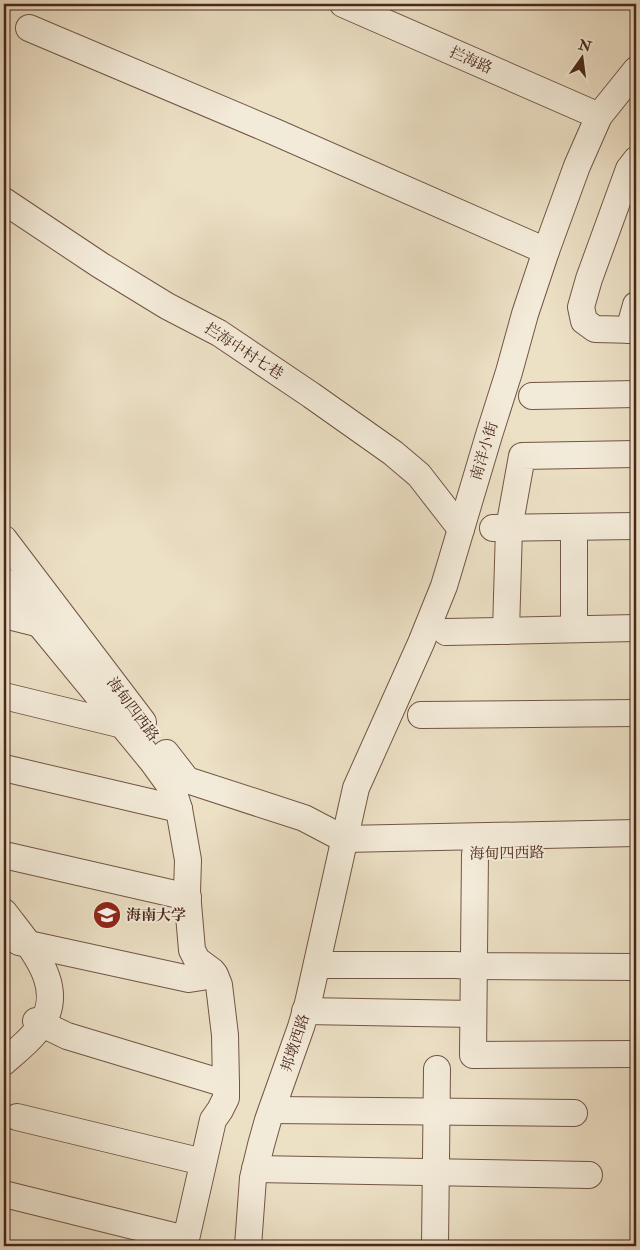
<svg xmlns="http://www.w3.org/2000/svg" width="640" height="1250" font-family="'IM FELL Double Pica','Noto Serif SC',serif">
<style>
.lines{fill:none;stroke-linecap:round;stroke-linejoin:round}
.minor-casing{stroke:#735546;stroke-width:28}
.minor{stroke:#f3ebd9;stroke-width:26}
.labels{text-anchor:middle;stroke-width:4;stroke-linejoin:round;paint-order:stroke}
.street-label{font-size:15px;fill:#4b271b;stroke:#f3ebd9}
.poi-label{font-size:15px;font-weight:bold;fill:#4b271b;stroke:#f3ebd9;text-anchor:start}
</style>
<rect width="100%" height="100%" fill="#ece0c5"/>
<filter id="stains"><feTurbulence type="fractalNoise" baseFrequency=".004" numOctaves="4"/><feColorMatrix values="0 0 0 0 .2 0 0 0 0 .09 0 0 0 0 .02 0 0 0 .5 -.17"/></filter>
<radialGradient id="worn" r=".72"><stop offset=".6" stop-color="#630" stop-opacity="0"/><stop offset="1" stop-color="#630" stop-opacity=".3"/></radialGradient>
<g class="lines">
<defs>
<g id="minor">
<polyline points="343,4 599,116"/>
<polyline points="29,28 275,132 546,251"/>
<polyline points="636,160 629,169 589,279 581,307 584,321 595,329 636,330"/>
<polyline points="4,201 100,265 167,306 219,333 311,395 393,453 419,475 461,529"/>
<polyline points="629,330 636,305"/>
<polyline points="532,396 636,394"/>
<polyline points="574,527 574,629"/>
<polyline points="493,528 636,526"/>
<polyline points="4,539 143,722"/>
<polyline points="4,581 152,761 173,790 179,809 188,860 187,892 192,950 197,960 212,971 215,975 219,985 225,1035 226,1084 226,1098 220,1110 213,1120 186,1239 4,1194"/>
<polyline points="4,615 40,624"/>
<polyline points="506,631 509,528 522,456 636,454"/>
<polyline points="446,632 636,628"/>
<polyline points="4,696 123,725"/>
<polyline points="421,715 636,713"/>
<polyline points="166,753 187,780 304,818 344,839 636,833"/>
<polyline points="4,768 179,809"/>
<polyline points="475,854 473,1055 636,1054"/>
<polyline points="4,855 188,897"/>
<path d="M 4,912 C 30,947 73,990 35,1033 C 26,1044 14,1053 4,1062"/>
<polyline points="19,942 189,979 202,977 214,974"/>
<polyline points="317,965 455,965 474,966 636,967"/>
<polyline points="305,1011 473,1014"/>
<polyline points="36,1021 67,1036 226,1084"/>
<polyline points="272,1110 574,1113"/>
<polyline points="17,1117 203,1162"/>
<polyline points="255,1169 589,1175"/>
<polyline points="248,1246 253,1178 261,1145 268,1120 301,1027 308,1003 356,788 421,643 444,586 489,435 509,372 525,314 546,251 577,166 599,116 636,70"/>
<polyline points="435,1246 437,1069"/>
</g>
</defs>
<!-- minor casing -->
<use href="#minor" class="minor-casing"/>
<!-- minor -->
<use href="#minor" class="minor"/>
</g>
<!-- icons -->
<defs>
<symbol id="university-disc" viewBox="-11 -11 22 22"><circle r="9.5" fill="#8f2418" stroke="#f3ebd9"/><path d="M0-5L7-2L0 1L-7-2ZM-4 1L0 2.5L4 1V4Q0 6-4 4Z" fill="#fff"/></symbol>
</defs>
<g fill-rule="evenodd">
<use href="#university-disc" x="91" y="899" width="32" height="32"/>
</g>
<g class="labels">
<!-- street labels -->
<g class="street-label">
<text transform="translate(471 60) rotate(24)" y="5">拦海路</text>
<text transform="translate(244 351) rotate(33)" y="5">拦海中村七巷</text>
<text transform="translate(484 451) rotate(-73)" y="5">南洋小街</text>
<text transform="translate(133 709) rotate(53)" y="5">海甸四西路</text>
<text transform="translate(507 853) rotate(-1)" y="5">海甸四西路</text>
<text transform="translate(295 1043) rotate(-72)" y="5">邦墩西路</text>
</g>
<!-- poi labels -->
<g class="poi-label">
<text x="126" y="920">海南大学</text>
</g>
</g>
<!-- margin -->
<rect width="640" height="1250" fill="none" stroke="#ece0c5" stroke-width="20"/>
<rect x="5" y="5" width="630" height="1240" fill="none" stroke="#4b271b" stroke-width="2.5"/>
<rect x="10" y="10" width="620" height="1230" fill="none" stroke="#4b271b"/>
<!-- north arrow -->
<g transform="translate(582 58) rotate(14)" stroke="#f3ebd9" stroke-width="4" paint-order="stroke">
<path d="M0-4L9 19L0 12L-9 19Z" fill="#4b271b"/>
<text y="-8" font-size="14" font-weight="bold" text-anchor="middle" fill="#4b271b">N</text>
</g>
<rect width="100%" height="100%" filter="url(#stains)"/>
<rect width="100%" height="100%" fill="url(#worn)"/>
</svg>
